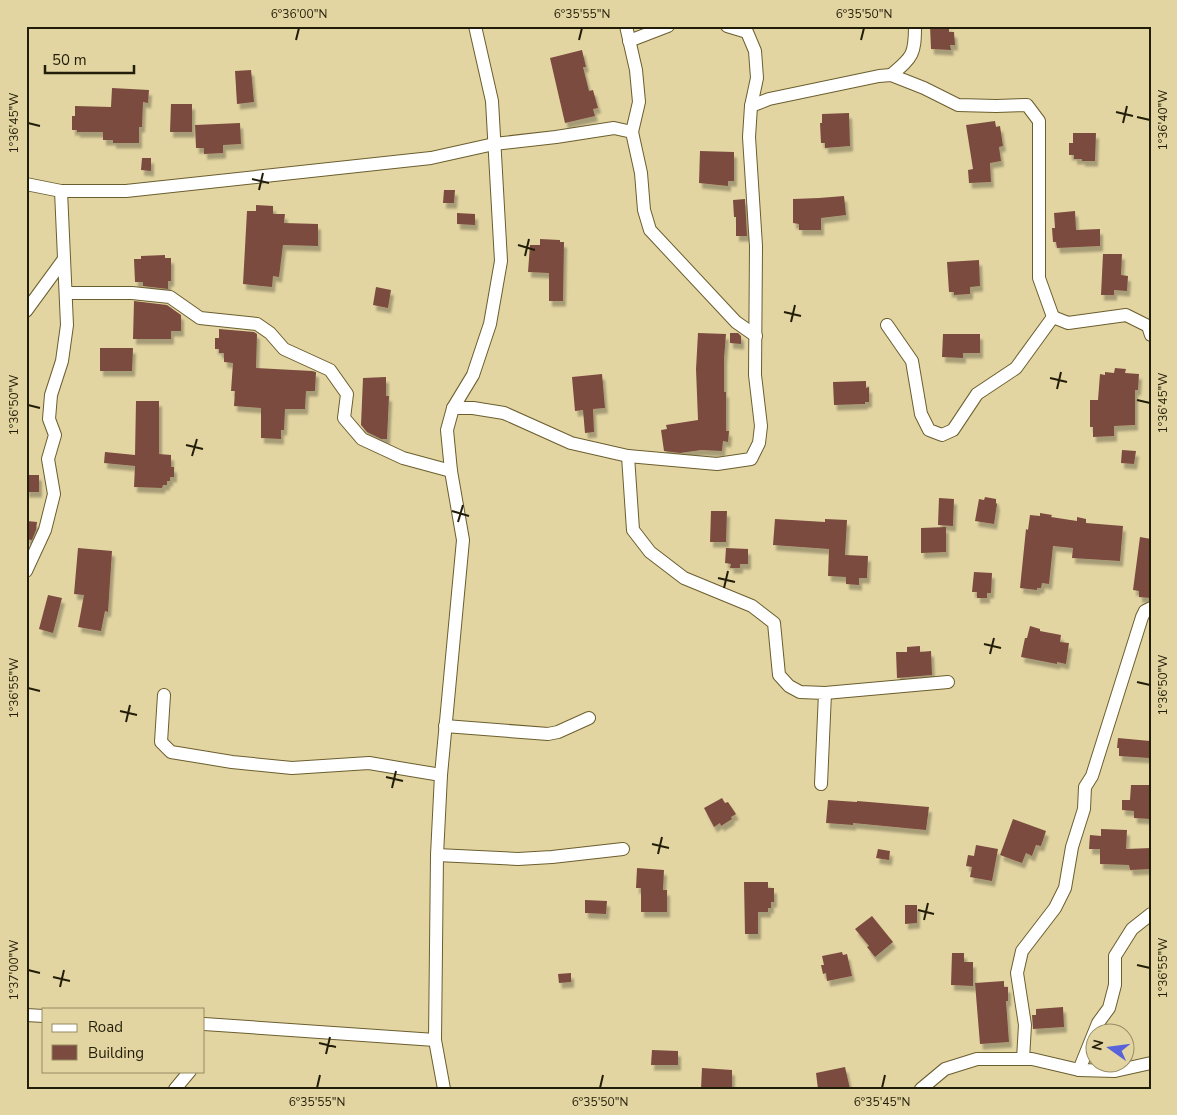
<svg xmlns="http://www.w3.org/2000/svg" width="1177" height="1115" font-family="'Nunito Sans',sans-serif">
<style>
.building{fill:#7b4b3f;filter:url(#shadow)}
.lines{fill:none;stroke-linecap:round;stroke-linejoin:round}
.street-casing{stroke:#6b5e2e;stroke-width:14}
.street{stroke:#fff;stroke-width:12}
.ticks{fill:none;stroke:#221d09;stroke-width:2}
.neatline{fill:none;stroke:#221d09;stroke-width:2}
.ticks-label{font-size:12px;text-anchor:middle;fill:#221d09}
</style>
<defs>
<filter id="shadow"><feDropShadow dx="3" dy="5.5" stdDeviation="1" flood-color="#0004"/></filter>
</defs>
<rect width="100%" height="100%" fill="#e3d5a2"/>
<!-- building -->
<g class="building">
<polygon points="930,26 949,26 949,32 954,32 955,45 950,45 951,50 931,49"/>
<polygon points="582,50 586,67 583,67 589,91 593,90 598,108 593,109 595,116 565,123 550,58"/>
<polygon points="251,70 254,102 237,104 235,71"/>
<polygon points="112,88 149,90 148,103 143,102 142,127 139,127 139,143 113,143 113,140 103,140 103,132 77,132 77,130 72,130 72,116 75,116 75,106 111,107"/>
<polygon points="171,104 192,104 192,132 170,132"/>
<polygon points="849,113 850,146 825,148 825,143 821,143 820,123 822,123 822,114"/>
<polygon points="995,121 996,127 1000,126 1003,146 999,147 1001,161 990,163 991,182 969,183 968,170 973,169 966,125"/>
<polygon points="240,123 241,144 223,145 223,153 204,154 204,148 196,148 195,125"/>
<polygon points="1073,133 1096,133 1095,161 1082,161 1082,159 1074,159 1074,155 1069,155 1069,143 1073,143"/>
<polygon points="700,151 734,152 734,181 728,181 728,186 699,183"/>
<polygon points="142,158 151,158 151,171 141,170"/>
<polygon points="444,190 455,190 454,203 443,203"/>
<polygon points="844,196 846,215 821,218 821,230 799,230 799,224 793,223 793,199 819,198"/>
<polygon points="745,199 747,236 736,236 736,217 734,217 733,200"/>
<polygon points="256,205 273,206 273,214 285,214 284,223 318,224 318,246 283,245 279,277 273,276 272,287 243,284 247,211 256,211"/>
<polygon points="1075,211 1076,230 1100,229 1100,246 1057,248 1056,242 1053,242 1052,228 1055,228 1054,213"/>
<polygon points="457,213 475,214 475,225 457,224"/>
<polygon points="540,239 560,240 560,242 564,242 563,301 549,301 549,273 528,272 530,245 540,245"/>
<polygon points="1103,254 1122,254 1121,275 1128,276 1127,291 1114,290 1114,295 1101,295"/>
<polygon points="165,255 165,258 171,258 171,281 168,281 168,289 143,286 143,282 135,282 134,259 141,259 141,256"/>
<polygon points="979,260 980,286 970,287 970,294 954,295 954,292 949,292 947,262"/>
<polygon points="376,287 391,290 388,308 373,305"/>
<polygon points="134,301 167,305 181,315 181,331 171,331 171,339 133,339"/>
<polygon points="219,329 254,332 257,334 256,368 312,371 316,372 315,391 306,391 305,409 285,409 284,430 281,430 281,439 261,438 261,408 234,406 235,391 231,391 233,363 224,362 224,353 219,353 219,349 215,349 215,338 219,338"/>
<polygon points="698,333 726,334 724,359 724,392 726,392 726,431 729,431 728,442 723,441 722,451 701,450 680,453 664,451 661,430 667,429 666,425 698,420 696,369"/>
<polygon points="730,333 738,333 741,336 741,344 730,343"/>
<polygon points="943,334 980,334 980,353 963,353 963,358 942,357"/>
<polygon points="100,348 133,348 132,371 100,371"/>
<polygon points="1115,368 1126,369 1125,373 1139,374 1138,390 1135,390 1135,425 1114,426 1114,436 1093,437 1093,427 1090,427 1090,400 1098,400 1100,374 1105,375 1105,372 1114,373"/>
<polygon points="602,374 605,408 593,409 594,432 585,433 583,410 575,411 572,377"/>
<polygon points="386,377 386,396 389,396 387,439 381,439 367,432 361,425 363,378"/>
<polygon points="866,381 866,388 869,387 869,402 865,402 865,404 834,405 833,382"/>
<polygon points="136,401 159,401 159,454 171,455 171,467 174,467 174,477 170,477 170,481 167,481 167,485 163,485 162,488 134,487 135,466 104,463 105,452 135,455"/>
<polygon points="1122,450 1136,451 1134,464 1121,463"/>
<rect x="26" y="475" width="13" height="17"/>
<polygon points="985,497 996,499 996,503 997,504 994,524 975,521 979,499 984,500"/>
<polygon points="939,498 954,499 953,526 938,525"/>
<polygon points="711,511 727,511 726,542 710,542"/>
<polygon points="1040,513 1052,515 1051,517 1077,521 1077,517 1086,519 1086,523 1123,526 1120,561 1072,558 1073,548 1053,546 1049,584 1042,583 1041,588 1037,588 1037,590 1020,588 1026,529 1028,530 1030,515 1040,516"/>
<polygon points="775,519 825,522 825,519 847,520 845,555 868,556 867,578 859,578 859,585 846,584 846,577 828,576 829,549 773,545"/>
<polygon points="27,521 37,522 36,530 32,540 26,539"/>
<polygon points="946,527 946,552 921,553 921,528"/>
<polygon points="1140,537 1151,539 1151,598 1139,597 1139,591 1133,590"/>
<polygon points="78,548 112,551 108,612 105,611 101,631 78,627 84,595 74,594"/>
<polygon points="726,548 748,549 748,564 740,564 740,568 730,568 731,564 725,563"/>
<polygon points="974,572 992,573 991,593 987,593 987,598 977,598 977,592 972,592"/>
<polygon points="48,595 62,598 53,633 39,629"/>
<polygon points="1030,626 1040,629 1040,631 1061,635 1060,642 1069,643 1066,664 1057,662 1057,664 1021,657 1025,638 1027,638"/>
<polygon points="920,646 920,652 931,651 932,675 897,678 896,652 907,652 907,647"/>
<polygon points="1118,738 1150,741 1149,758 1119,756 1119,748 1117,748"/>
<polygon points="1131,785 1151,785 1151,819 1134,818 1134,811 1122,810 1122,800 1130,800"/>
<polygon points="722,798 725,803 728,802 736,814 731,817 732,819 721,826 720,823 714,827 704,808"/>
<polygon points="828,800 857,802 857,801 929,807 926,830 853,823 853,825 826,823"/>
<polygon points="1013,819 1046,831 1041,846 1036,845 1032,856 1026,853 1022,863 1000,855"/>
<polygon points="1101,829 1127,830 1126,849 1151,848 1151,869 1130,870 1129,865 1100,864 1100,849 1089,849 1090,835 1101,836"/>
<polygon points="976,845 998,849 992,881 970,877 972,867 966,866 968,855 974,856"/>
<polygon points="878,849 890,851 889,860 876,858"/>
<polygon points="637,868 664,870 663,890 667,890 667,912 641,912 641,888 636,888"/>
<polygon points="744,882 768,882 768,888 774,888 774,902 771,902 771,908 768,908 768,912 758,912 758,934 745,934"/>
<polygon points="585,900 607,901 606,914 585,913"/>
<polygon points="905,905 917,905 917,923 905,924"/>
<polygon points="872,916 893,942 875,957 867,947 869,946 855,929"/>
<polygon points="842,952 843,955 847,954 852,976 827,981 826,973 823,974 821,965 824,965 822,956"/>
<polygon points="952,953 964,953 964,962 973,962 973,986 951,985"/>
<polygon points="571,973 571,982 559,983 558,974"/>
<polygon points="1004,981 1004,987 1008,987 1008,1001 1006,1001 1009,1042 980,1044 975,983"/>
<polygon points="1063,1007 1064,1027 1033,1029 1032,1015 1036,1015 1036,1009"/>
<polygon points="652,1050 678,1051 678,1065 651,1065"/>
<polygon points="845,1067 850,1089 818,1089 816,1073"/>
<polygon points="702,1068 732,1070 732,1089 701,1089"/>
</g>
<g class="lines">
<defs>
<g id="street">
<polyline points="626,26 636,70 639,102 632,132"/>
<polyline points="629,41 668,26"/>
<path d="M 891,75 C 913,57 915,54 915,26"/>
<polyline points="751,106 769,99 879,76 891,75 924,88 958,105 996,106 1027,105 1039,121 1039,278 1053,317"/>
<polyline points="26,184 61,191 126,191 431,158 494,144 556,137 614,128 632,132 641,173 644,210 650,230 736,322 756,336"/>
<polyline points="66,293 132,293 170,297 200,318 257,324 270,333 284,349 330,370 347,394 344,418 362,439 403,458 451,471"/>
<polyline points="26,311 64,259"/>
<polyline points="1053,317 1068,323 1126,315 1148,326 1151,335"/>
<polyline points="887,325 912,361 921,414 929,430 942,435 953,430 977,394 1016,368 1053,317"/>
<polyline points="453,408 473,408 504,413 571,443 628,456 717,464 751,459 759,443 761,426 755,375 756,246 749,137 751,106 757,78 755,51 747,32 727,26"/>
<polyline points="628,456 633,530 650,552 684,578 752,606 774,623 779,675 789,686 800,692 825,693 821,784"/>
<polyline points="26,571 45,530 54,494 48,459 55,435 49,419 51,395 62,361 67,325 61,191"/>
<polyline points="825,693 948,682"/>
<polyline points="164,695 161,742 171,752 232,762 292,768 369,763 441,775"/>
<polyline points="445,726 548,734 558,732 589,718"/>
<polyline points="437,855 518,859 552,857 623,849"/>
<polyline points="26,1015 44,1016"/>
<polyline points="204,1024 435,1040"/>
<polyline points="1023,1059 1025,1025 1017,973 1022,951 1055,908 1065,888 1072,847 1084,809 1085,787 1092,776 1097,760 1142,617 1145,611 1151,608"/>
<polyline points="1079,1070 1098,1023 1109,1008 1115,985 1115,956 1132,929 1151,914"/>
<polyline points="175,1089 190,1071"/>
<polyline points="444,1089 435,1040 437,855 441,775 463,540 451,471 447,430 453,408 473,375 490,324 501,261 492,101 475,26"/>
<polyline points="921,1089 945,1069 977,1059 1032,1059 1079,1070 1115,1071 1151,1063"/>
</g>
</defs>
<!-- street casing -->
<use href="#street" class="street-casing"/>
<!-- street -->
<use href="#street" class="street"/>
</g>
<!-- ticks -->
<path class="ticks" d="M 296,40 L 299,28M 579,40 L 582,28M 861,40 L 864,28M 1116,112 L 1133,116M 1137,117 L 1150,120M 28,123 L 40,126M 1123,123 L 1127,106M 252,179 L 269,183M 259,190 L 263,173M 518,245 L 535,250M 525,256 L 529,239M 784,312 L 801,316M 791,322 L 795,305M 1050,378 L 1067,382M 1057,389 L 1061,372M 1137,400 L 1150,403M 28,405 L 40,408M 186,445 L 203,449M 192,456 L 197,439M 452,511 L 469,516M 458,522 L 463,505M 718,578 L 735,582M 724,588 L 728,571M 984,644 L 1001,648M 990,654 L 994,638M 1137,682 L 1150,685M 28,688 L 40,691M 120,711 L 137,715M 126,722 L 130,705M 386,777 L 403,781M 392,788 L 396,771M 652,844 L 669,848M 658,854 L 662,837M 918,910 L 934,914M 924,920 L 928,903M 1137,965 L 1150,968M 28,970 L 40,973M 53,977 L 70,981M 60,987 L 64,970M 319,1043 L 336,1047M 326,1054 L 330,1037M 317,1088 L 320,1075M 600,1088 L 603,1075M 882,1088 L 885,1075"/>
<!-- border -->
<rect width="1177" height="1115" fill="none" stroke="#e3d5a2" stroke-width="55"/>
<!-- legend -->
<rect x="42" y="1008" width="162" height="65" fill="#e3d5a2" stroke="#968b65"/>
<rect x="52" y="1024" width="25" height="8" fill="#ffffff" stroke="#968b65"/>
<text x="88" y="1032" font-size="15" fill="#221d09">Road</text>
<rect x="52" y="1045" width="25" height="15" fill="#7b4b3f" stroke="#968b65"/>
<text x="88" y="1058" font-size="15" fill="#221d09">Building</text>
<!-- north arrow -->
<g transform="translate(1110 1048) rotate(284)"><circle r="24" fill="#e3d5a2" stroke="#968b65"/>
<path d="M0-4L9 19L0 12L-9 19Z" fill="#5863da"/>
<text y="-8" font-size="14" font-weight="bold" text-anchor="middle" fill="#221d09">N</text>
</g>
<!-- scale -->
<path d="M45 65v8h89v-8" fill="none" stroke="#221d09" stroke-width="2.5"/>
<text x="52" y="65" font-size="15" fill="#221d09" stroke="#e3d5a2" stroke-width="4" paint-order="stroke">50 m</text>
<rect x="28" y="28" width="1122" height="1060" class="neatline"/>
<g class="ticks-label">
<text x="299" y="18">6°36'00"N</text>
<text x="582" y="18">6°35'55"N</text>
<text x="864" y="18">6°35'50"N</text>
<text transform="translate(1163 120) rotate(-90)" y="4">1°36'40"W</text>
<text transform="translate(14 123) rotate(-90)" y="4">1°36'45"W</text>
<text transform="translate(1163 403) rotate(-90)" y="4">1°36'45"W</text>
<text transform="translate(14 405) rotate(-90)" y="4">1°36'50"W</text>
<text transform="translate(1163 685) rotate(-90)" y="4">1°36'50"W</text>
<text transform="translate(14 688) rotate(-90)" y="4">1°36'55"W</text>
<text transform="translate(1163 968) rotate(-90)" y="4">1°36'55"W</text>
<text transform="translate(14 970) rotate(-90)" y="4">1°37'00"W</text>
<text x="317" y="1106">6°35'55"N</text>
<text x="600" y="1106">6°35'50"N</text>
<text x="882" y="1106">6°35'45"N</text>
</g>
</svg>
